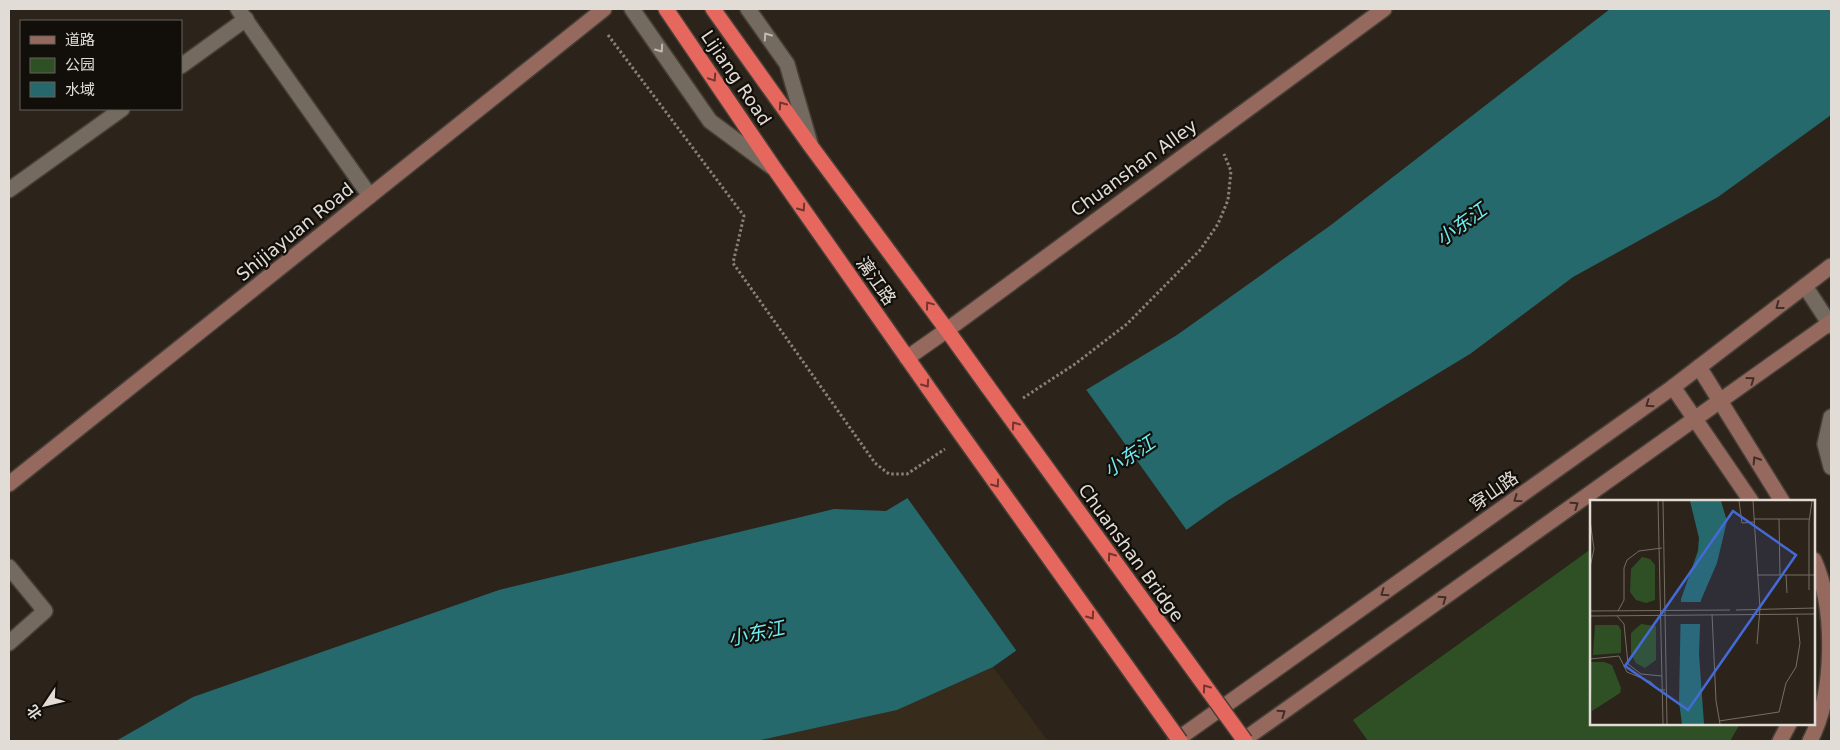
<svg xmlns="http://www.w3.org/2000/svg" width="1840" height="750" font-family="'DejaVu Sans','Noto Sans SC',sans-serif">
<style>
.built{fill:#372b1b}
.green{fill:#2f5024}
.water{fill:#26696c}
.pier{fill:#2c241a}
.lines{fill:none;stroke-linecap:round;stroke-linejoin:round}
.lane-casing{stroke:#463f37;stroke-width:18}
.street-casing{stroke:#463f37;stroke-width:18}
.secondary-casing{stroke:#463f37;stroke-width:18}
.highway-casing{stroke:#463f37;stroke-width:18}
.path{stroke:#888179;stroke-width:3;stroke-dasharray:2.5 2.5;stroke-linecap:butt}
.lane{stroke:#746a5f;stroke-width:15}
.street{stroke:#746a5f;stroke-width:15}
.secondary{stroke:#96695e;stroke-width:15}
.highway{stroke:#e5675d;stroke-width:15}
.highway-bridge-casing{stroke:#463f37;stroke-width:18;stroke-linecap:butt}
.highway-bridge{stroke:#e5675d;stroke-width:15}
.oneway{stroke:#c0bab2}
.oneway2{stroke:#71362f}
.oneway3{stroke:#402e27}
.labels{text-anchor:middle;stroke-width:4.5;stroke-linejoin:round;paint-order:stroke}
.street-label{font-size:18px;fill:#e1dcd5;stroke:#120e0a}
.water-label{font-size:19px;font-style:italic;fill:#6dedf2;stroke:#120e0a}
.inset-road{fill:none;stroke:#746e65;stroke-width:1}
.view{fill:#446ad7;fill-opacity:0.15;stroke:#446ad7;stroke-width:2.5}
.inset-edge{fill:none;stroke:#e1dcd5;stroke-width:2.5}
</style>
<rect width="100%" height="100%" fill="#2c241a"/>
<!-- built -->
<polygon class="built" points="993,667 1048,741 756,741 897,710"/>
<!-- green -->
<polygon class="green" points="1591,549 1591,724 1740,724 1730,741 1368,741 1353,720"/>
<!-- water -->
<polygon class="water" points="1610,9 1831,9 1831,115 1718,197 1573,277 1470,354 1227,501 993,667 897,710 756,741 116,741 193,697 499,590 834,509 886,511 1177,335 1331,225"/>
<!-- pier -->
<polygon class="pier" points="1085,388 1188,532 1018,653 906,496"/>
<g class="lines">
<defs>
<g id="lane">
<polyline points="238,9 370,196"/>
<polyline points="632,9 710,121 772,167"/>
<polyline points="748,9 787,64 810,143"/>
<polyline points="181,66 246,19"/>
<polyline points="9,190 122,109"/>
<polyline points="9,567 45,611 9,643"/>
</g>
<g id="street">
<polyline points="1805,286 1831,326"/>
<polyline points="1831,417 1825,444 1831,467"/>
</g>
<g id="secondary">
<polyline points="907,358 947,330 1384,9"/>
<polyline points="1699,367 1782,501"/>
<polyline points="1673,387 1751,501"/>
<polyline points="9,484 604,9"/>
<polyline points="1175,741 1673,387 1831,266"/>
<polyline points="1242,741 1831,322"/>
<polyline points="1780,741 1789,724"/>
<path d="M 1810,741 C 1835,693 1836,609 1814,560"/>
</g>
<g id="highway">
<polyline points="666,9 774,168 948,416"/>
<polyline points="713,9 810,145 947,330 988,387"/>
</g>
</defs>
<!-- lane casing -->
<use href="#lane" class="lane-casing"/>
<!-- street casing -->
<use href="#street" class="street-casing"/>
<!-- secondary casing -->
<use href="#secondary" class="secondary-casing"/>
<!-- highway casing -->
<use href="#highway" class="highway-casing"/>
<!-- path -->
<g class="path">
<polyline points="608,35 744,216 733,263 875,463 889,474 907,474 945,449"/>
<polyline points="1023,398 1075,364 1127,324 1200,250 1218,224 1228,200 1231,171 1224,154"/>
</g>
<!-- lane -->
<use href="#lane" class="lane"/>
<!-- street -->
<use href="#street" class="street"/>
<!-- secondary -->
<use href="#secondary" class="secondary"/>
<!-- highway -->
<use href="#highway" class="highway"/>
<defs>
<g id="highway-bridge">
<polyline points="988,387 1245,741"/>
<polyline points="948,416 1180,741"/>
</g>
</defs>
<!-- highway-bridge casing -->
<use href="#highway-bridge" class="highway-bridge-casing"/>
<!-- highway-bridge -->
<use href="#highway-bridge" class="highway-bridge"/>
</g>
<!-- one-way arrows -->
<defs><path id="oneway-chevron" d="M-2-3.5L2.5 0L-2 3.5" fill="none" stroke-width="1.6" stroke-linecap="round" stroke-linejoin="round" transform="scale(1.25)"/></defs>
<g class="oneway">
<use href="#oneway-chevron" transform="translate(767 36) rotate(-125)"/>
<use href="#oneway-chevron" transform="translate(660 49) rotate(55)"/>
</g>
<g class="oneway2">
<use href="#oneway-chevron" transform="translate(713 78) rotate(56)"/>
<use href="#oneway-chevron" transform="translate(782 105) rotate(-125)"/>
<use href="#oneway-chevron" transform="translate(802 208) rotate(55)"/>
<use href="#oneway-chevron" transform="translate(929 305) rotate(-127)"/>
<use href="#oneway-chevron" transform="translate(926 384) rotate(55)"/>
<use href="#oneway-chevron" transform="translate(1015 425) rotate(-126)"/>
<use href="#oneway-chevron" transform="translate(996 484) rotate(54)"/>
<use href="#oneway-chevron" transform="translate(1111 556) rotate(-126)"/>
<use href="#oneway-chevron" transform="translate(1091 616) rotate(54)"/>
<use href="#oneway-chevron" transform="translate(1206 688) rotate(-126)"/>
</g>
<g class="oneway3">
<use href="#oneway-chevron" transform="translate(1779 306) rotate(143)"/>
<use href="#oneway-chevron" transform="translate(1751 380) rotate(-36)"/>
<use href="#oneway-chevron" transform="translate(1649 404) rotate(145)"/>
<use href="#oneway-chevron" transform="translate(1756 460) rotate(-122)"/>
<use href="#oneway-chevron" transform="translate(1517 499) rotate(145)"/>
<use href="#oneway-chevron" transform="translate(1575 505) rotate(-35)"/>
<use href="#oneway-chevron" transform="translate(1384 593) rotate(145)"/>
<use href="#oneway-chevron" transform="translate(1443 599) rotate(-35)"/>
<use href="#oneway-chevron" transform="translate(1282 713) rotate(-35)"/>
</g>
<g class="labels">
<!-- street labels -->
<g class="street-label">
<text transform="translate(736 78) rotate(56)" y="6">Lijiang Road</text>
<text transform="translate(1134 168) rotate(-36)" y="6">Chuanshan Alley</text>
<text transform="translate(295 232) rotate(-39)" y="6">Shijiayuan Road</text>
<text transform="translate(876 281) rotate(55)" y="6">漓江路</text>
<text transform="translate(1494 491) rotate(-35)" y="6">穿山路</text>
<text transform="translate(1131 553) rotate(54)" y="6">Chuanshan Bridge</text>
</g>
<!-- water labels -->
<g class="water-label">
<text transform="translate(1461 224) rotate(-36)" y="7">小东江</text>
<text transform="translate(1129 456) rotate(-34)" y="7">小东江</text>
<text transform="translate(756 633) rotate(-12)" y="7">小东江</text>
</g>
</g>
<!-- overview -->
<g transform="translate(1590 500)">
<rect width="225" height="225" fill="#2c241a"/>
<path d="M 52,57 L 60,59 L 65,65 L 65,100 L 56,103 L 46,100 L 40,92 L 41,69 ZM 51,124 L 66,126 L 66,160 L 55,168 L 46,163 L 41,154 L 41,133 ZM 5,125 L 28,125 L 31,130 L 31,153 L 3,155 ZM 0,162 L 14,162 L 22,165 L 31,188 L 30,193 L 2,211 Z" fill="#2f5024"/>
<path d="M 100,1 L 131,1 L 137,21 L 127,63 L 111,100 L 109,154 L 114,224 L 92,224 L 89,202 L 91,99 L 108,51 L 109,38 Z" fill="#26696c"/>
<path d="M 89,102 L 113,102 L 112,124 L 89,124 Z" fill="#2c241a"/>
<path class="inset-road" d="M 68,1 L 73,224M 73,1 L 77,224M 149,1 L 152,23 L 164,22M 163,1 L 170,108 L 167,144M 164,19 L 219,19M 189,19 L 190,75M 0,20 L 4,49 L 0,67M 167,75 L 225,75M 196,75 L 197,93M 219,90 L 219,22 L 222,1M 146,110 L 225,108M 0,111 L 140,110M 28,111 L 34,100 L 34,68 L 37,60 L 49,51 L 72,48M 122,114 L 126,201 L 130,224M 0,116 L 225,114M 27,116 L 34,124 L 38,164 L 51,174 L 72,176M 0,159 L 29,156 L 37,172 L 61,182 L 68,190 L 75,190M 129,221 L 189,212 L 196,183 L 206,167 L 210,143 L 207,117"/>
<path class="view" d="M 143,11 L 206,55 L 98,210 L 35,166 Z"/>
<rect width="225" height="225" class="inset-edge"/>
</g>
<!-- border -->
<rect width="1840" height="750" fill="none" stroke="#e1dcd5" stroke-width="20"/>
<!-- legend -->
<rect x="20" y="20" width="162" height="90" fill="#120e0a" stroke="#65605b"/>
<rect x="30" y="36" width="25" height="8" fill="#96695e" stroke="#65605b"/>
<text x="65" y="45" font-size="15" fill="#e1dcd5">道路</text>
<rect x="30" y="58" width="25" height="15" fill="#2f5024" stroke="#65605b"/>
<text x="65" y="70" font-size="15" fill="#e1dcd5">公园</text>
<rect x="30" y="82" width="25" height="15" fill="#26696c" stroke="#65605b"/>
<text x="65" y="95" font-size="15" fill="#e1dcd5">水域</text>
<!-- north arrow -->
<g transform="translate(45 705) rotate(235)" stroke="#120e0a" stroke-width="4" paint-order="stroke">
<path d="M0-4L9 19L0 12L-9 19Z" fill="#e1dcd5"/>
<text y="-8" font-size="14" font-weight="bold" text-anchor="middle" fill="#e1dcd5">北</text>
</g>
</svg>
